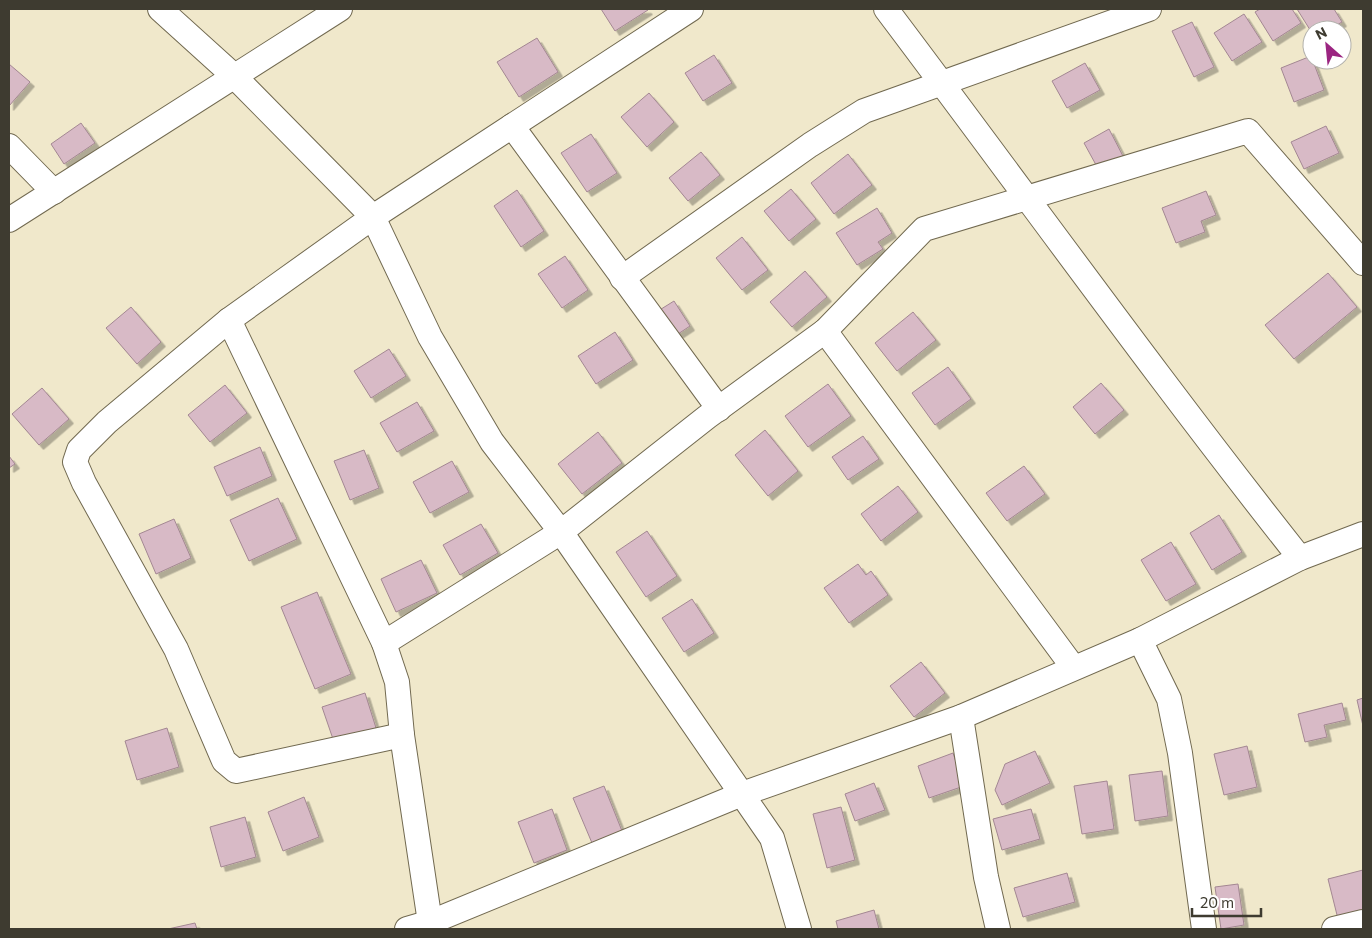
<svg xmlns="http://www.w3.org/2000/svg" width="1372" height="938" font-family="Commissioner,sans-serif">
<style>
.building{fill:#d8bac6;stroke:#a38792;filter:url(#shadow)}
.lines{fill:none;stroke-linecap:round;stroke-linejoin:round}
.street-casing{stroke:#716950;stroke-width:26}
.street{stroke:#fff;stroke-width:24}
</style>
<defs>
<filter id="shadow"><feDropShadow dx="4.5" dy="4.5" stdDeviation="0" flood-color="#0004"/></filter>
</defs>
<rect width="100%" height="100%" fill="#f0e8cb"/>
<!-- building -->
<g class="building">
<polygon points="601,9 647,9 648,10 615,31"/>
<polygon points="1260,9 1292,9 1301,23 1273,41 1255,12"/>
<polygon points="1297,9 1334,9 1342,22 1328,30 1312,30 1312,33"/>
<polygon points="1244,14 1262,42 1232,61 1214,33"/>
<polygon points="1192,22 1214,67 1194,77 1172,31"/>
<polygon points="537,38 558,72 519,97 497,62"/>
<polygon points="714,55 732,83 703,101 685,73"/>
<polygon points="1311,56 1324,90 1294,102 1281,68"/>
<polygon points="1085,63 1100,90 1067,108 1052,81"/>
<polygon points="9,64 30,82 9,106"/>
<polygon points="649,93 674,122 647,147 621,117"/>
<polygon points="81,123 95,143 64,164 51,144"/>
<polygon points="1326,126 1339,153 1304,169 1291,142"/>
<polygon points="1109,129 1125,160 1101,174 1084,143"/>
<polygon points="591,134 617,173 587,192 561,153"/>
<polygon points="701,152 720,175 688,201 669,178"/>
<polygon points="848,154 872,185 834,214 811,183"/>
<polygon points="791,189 816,219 789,241 764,211"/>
<polygon points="517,190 544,231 521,247 494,206"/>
<polygon points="1206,191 1216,215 1201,221 1205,232 1176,243 1162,208"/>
<polygon points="877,208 892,233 878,242 883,249 857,265 836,233"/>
<polygon points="742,237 768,270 742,290 716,258"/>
<polygon points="565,256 588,290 562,308 538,274"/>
<polygon points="805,271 827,297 792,327 770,302"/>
<polygon points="1328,273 1357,307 1294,359 1265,325"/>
<polygon points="674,301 690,326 675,336 658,311"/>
<polygon points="131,307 161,342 137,364 106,328"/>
<polygon points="913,312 936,340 897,371 875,343"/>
<polygon points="615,332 633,360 596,384 578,356"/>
<polygon points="389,349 406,376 371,398 354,371"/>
<polygon points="948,367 971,399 935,425 912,393"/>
<polygon points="1101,383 1124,410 1095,434 1073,407"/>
<polygon points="828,384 851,416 808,447 785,416"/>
<polygon points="225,385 247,413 210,442 188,415"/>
<polygon points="42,388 69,419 39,445 12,414"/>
<polygon points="417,402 434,431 397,452 380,423"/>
<polygon points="765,430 798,471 768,496 735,455"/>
<polygon points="598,432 622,463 582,494 558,464"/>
<polygon points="863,436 879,459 848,480 832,457"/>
<polygon points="260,447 272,476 227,496 214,467"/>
<polygon points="364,450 379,488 350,500 334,461"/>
<polygon points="9,456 15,464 9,468"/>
<polygon points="452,461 469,492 430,513 413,482"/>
<polygon points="1024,466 1045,494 1007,521 986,493"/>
<polygon points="898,486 918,512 881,541 861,514"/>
<polygon points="278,498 297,539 249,561 230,520"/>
<polygon points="1219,515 1242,552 1212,570 1190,533"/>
<polygon points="174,519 191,558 156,574 139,534"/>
<polygon points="481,524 498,553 460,575 443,545"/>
<polygon points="647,531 677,576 646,597 616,552"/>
<polygon points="1171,542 1196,584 1166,601 1141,560"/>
<polygon points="421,560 437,593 396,612 381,579"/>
<polygon points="858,564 866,575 871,571 888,595 849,623 824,588"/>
<polygon points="317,592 351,674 315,689 281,607"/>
<polygon points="692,599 714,633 684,652 662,618"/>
<polygon points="921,662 945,693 914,717 890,686"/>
<polygon points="365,693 376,728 334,742 322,707"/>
<polygon points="1363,698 1363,726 1357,700"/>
<polygon points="1342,703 1346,720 1324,725 1327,737 1305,742 1298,714"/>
<polygon points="167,728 179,767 137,780 125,741"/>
<polygon points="1247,746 1257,787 1224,795 1214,754"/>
<polygon points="1035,751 1050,783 1002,805 995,790 1005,764"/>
<polygon points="953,753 964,786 929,798 918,766"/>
<polygon points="1162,771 1168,816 1135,821 1129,775"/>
<polygon points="1107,781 1114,829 1082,834 1074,786"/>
<polygon points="874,783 885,810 855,821 845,794"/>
<polygon points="604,786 622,831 592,843 573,798"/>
<polygon points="304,797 319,837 283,851 268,812"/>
<polygon points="841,807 855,860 827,868 813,814"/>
<polygon points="552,809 567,850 534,863 518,822"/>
<polygon points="1031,809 1040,839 1002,850 993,819"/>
<polygon points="245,817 256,857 221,867 210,827"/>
<polygon points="1363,870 1363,912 1338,919 1328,879"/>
<polygon points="1067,873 1075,902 1023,917 1014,888"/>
<polygon points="1238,884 1244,925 1221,929 1215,887"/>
<polygon points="874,910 879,929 838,929 836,921"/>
<polygon points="195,923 197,929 168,929"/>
</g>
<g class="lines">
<defs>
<g id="street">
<polyline points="160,9 234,76 373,217 430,337 492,442 561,532 772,838 799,929"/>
<path d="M 886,9 C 1024,192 1158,379 1300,558"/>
<polyline points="512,126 719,409"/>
<polyline points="9,146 54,192"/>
<polyline points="9,220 340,9"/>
<polyline points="622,278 810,145 864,111 1149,9"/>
<polyline points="229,320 384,643 397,682 402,735 431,929"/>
<polyline points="825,331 1073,667"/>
<polyline points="1140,640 1169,699 1180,753 1204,929"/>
<polyline points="384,643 561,532 707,417 825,331 924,229 1248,131 1363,263"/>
<polyline points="961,717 986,877 998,929"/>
<polyline points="402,735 236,771 224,761 176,649 84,483 75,462 79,450 107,422 229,320 373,217 691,9"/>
<polyline points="407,929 431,922 742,794 961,717 1140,640 1300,558 1363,534"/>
<polyline points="1334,929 1363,922"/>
</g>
</defs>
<!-- street casing -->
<use href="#street" class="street-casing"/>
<!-- street -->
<use href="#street" class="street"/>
</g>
<!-- border -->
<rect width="1372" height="938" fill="none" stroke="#3e3b30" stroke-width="20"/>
<!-- north arrow -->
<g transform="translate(1327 45) rotate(333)"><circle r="24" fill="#ffffff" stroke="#b2b1ac"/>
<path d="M0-4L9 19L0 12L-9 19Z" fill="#9b2581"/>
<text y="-8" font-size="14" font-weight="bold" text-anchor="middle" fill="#3e3b30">N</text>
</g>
<!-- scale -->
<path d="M1192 908v8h69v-8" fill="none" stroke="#3e3b30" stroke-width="2.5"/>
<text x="1200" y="908" font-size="15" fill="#3e3b30" stroke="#ffffff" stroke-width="4" paint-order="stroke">20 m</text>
</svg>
